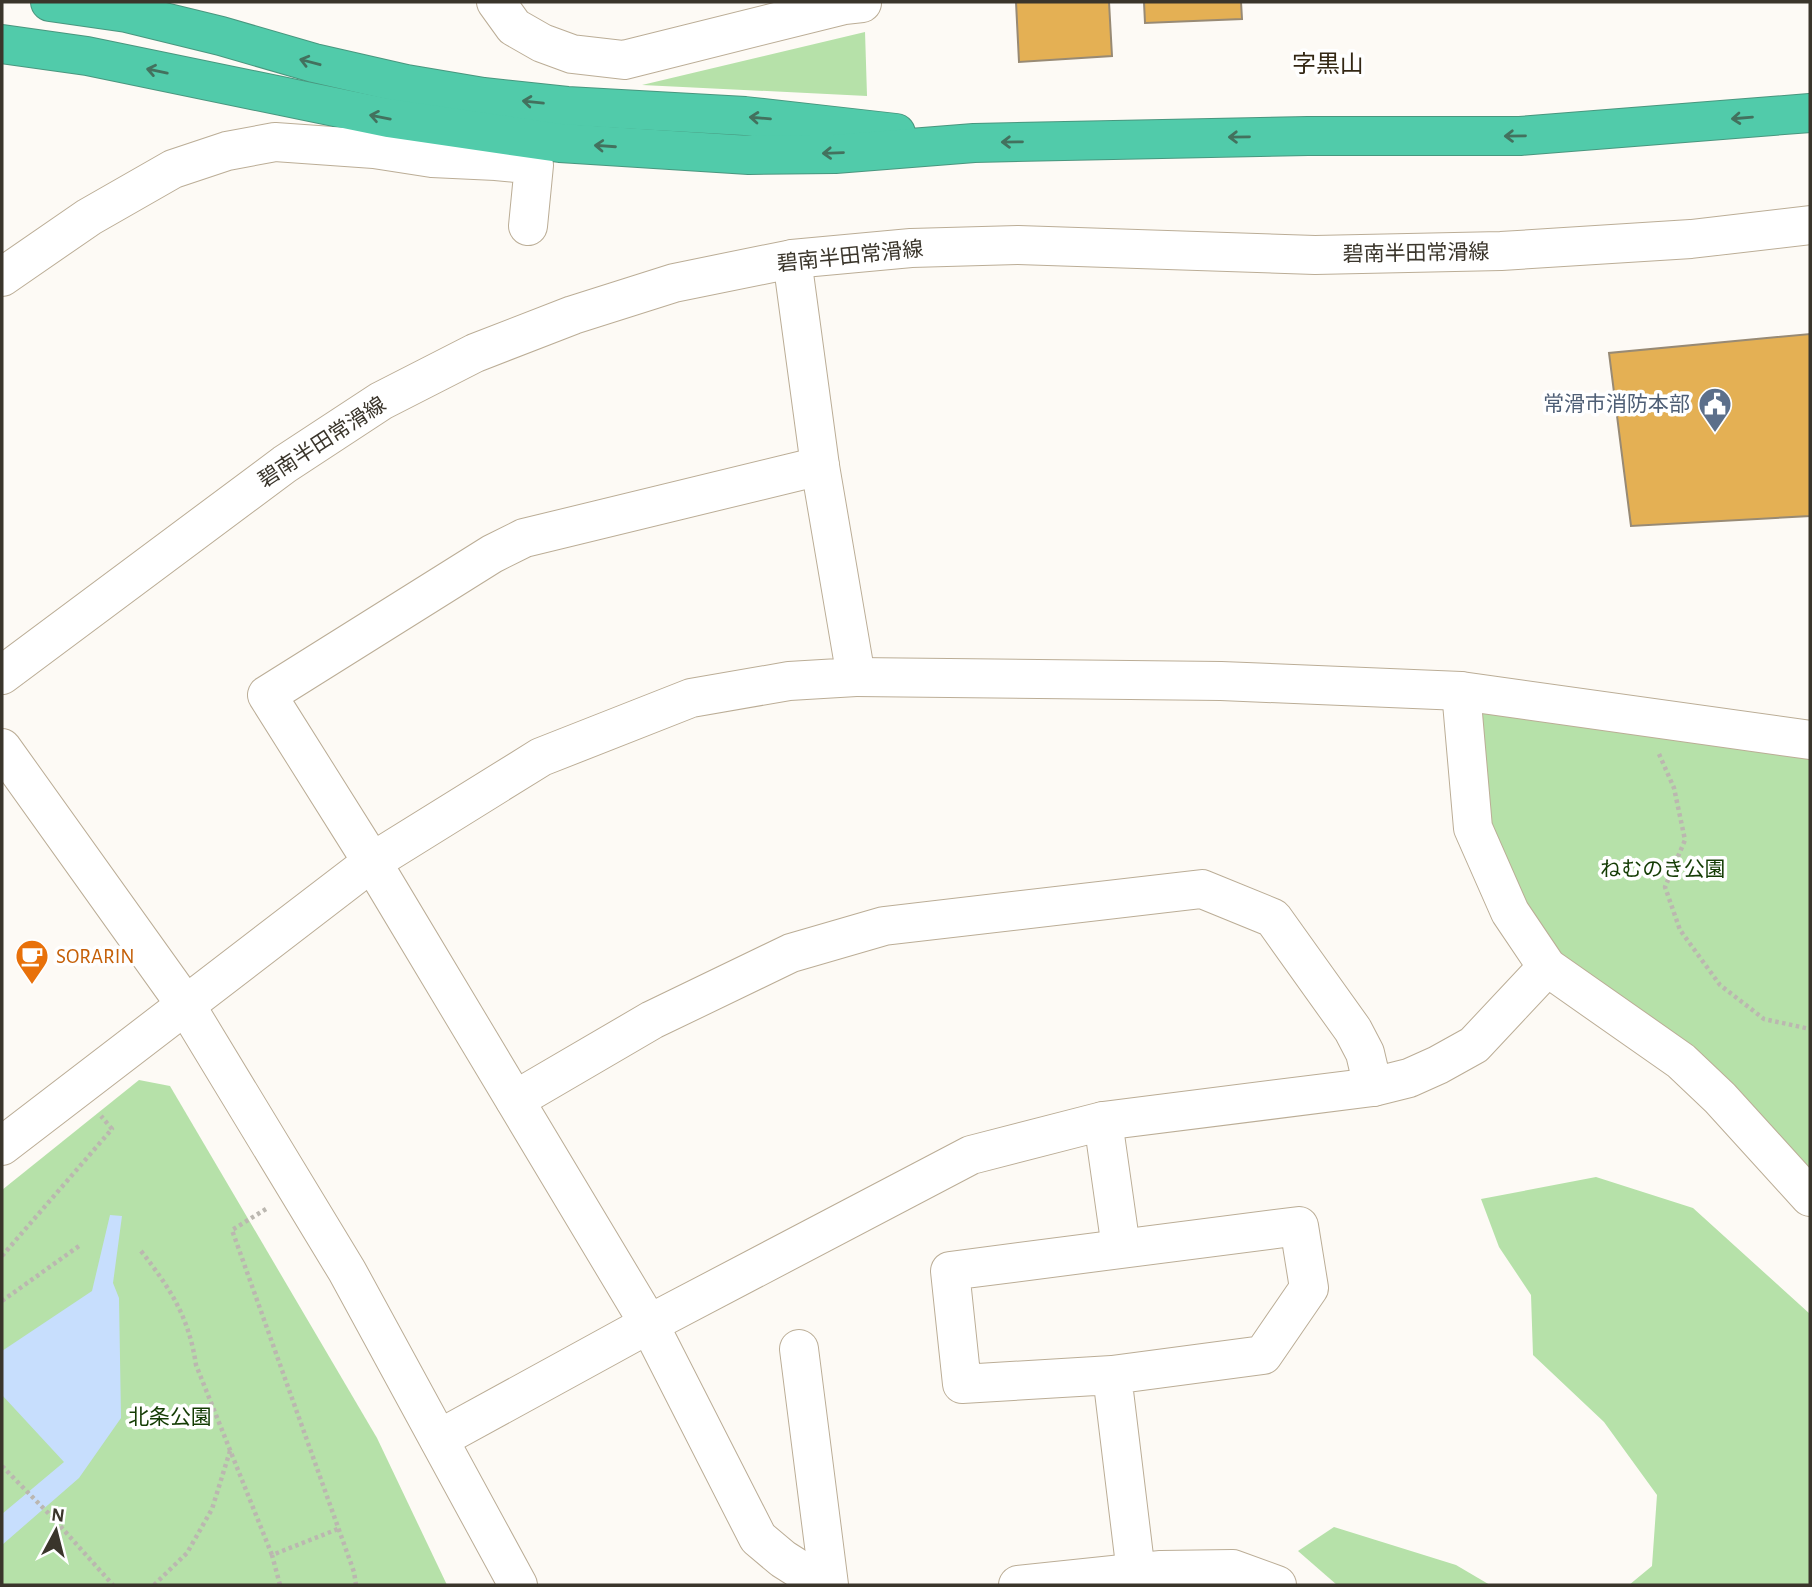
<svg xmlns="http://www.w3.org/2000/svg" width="1812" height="1587" font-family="'Alegreya Sans','Noto Sans JP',sans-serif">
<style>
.green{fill:#b6e1a9}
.water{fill:#c7defd}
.building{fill:#e4b054;stroke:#988a74;stroke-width:2}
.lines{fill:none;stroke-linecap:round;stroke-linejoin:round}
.minor-casing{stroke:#bbad96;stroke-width:40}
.tertiary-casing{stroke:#bbad96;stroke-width:40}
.secondary-casing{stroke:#bbad96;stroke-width:40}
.motorway-casing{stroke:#49967e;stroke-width:40}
.path{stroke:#bbb7b0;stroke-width:4.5;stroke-dasharray:3.5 3.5;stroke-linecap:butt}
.minor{stroke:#fff;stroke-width:38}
.tertiary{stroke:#fff;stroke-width:38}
.secondary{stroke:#fff;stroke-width:38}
.motorway{stroke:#51cbaa;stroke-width:38}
.oneway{stroke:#43715e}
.labels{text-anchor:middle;stroke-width:7;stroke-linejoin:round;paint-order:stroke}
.street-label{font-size:21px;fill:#3a352b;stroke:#fff}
.service-label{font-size:21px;fill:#4e5e75;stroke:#fff;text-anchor:end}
.park-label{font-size:21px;fill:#143c04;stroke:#fff}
.food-label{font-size:21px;fill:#c56008;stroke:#fff;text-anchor:start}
.quarter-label{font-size:24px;fill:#332714;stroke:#fff}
</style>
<rect width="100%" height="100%" fill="#fdfaf5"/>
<!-- green -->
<g class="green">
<polygon points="865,32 867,96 642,85"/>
<polygon points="1461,691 1810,740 1810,1197 1510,912"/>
<polygon points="139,1080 170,1086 377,1438 447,1585 2,1585 2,1190"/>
<polygon points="1596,1177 1693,1208 1810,1314 1810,1585 1629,1585 1652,1566 1657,1495 1604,1422 1533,1355 1531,1295 1499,1247 1481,1199"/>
<polygon points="1334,1527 1456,1565 1490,1585 1337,1585 1298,1551"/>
</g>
<!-- water -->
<polygon class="water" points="110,1215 122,1216 113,1283 119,1298 121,1418 79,1478 2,1545 2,1514 64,1462 2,1395 2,1351 92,1291"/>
<!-- building -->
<g class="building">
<polygon points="1016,2 1109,2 1112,56 1019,62"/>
<polygon points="1144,2 1241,2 1242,19 1145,23"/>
<polygon points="1810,334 1810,516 1631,526 1609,353"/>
</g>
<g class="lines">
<defs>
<g id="minor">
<polyline points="496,2 514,27 542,43 572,54 624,60 844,5 862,3"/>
<polyline points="2,277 89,217 173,169 227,151 275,142 374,149 432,158 496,161 534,165 528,226"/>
<polyline points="820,466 524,538 492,554 267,695 372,862 649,1324 758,1538 783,1559 824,1585"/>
<polyline points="515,1100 652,1020 791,953 884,926 1202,889 1273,918 1353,1030 1365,1053 1373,1087"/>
<polyline points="1103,1121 1121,1248"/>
<polyline points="2,1146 372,862 541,757 691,698 789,681 856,677 820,466 792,259"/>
<polyline points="799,1349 829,1585"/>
<polyline points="1112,1375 1263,1355 1309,1288 1299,1226 950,1271 962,1384 1112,1375 1136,1573"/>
<polyline points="439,1439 649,1324 971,1155 1103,1121 1373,1087 1409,1078 1438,1065 1474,1045 1547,967"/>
<polyline points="1018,1585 1161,1570 1233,1569 1277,1585"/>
</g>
<g id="tertiary">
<polyline points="856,677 1221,681 1461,691 1810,740"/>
<polyline points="1461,691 1473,828 1510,912 1547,967 1681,1061 1720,1098 1810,1197"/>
<polyline points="2,748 185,1004 347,1271 518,1585"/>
</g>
<polyline id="secondary" points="2,675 285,464 381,401 475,353 573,315 674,283 792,259 911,248 1018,245 1315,255 1501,251 1691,239 1810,225"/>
<g id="motorway">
<polyline points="50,2 127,13 221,36 314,63 406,84 483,97 567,106 745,116 896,133"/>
<polyline points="2,44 87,56 388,118 560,143 749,155 835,154 974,143 1308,136 1520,136 1810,113"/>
</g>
</defs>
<!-- minor casing -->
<use href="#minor" class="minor-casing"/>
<!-- tertiary casing -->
<use href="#tertiary" class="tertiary-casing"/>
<!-- secondary casing -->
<use href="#secondary" class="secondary-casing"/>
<!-- motorway casing -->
<use href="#motorway" class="motorway-casing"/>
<!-- path -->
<g class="path">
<polyline points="1659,754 1674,788 1685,840 1665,887 1680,930 1720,985 1764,1019 1810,1029"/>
<polyline points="266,1209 232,1230 354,1572 356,1585"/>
<path d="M 141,1251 C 170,1288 189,1317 196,1365 L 272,1555"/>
<polyline points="2,1256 112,1129 101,1116"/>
<polyline points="2,1301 79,1246"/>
<polyline points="2,1466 53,1518 113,1585"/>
<polyline points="154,1585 187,1553 212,1509 230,1451"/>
<polyline points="280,1585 272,1555 338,1529"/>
</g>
<!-- minor -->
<use href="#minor" class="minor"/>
<!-- tertiary -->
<use href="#tertiary" class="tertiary"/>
<!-- secondary -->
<use href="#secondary" class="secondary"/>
<!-- motorway -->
<use href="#motorway" class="motorway"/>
</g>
<!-- one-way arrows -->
<defs><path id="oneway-shaft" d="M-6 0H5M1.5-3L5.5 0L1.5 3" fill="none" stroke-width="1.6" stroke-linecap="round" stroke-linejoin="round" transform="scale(1.75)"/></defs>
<g class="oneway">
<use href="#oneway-shaft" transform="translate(310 62) rotate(-165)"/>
<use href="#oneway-shaft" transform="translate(157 71) rotate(-168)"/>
<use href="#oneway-shaft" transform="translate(533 102) rotate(-174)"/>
<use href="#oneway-shaft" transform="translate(380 117) rotate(-169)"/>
<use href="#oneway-shaft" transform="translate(760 118) rotate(-175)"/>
<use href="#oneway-shaft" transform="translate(1742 118) rotate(175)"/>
<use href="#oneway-shaft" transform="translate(1515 136) rotate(179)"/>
<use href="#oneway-shaft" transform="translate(1239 137) rotate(179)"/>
<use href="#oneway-shaft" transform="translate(1012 142) rotate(179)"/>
<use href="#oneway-shaft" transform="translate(605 146) rotate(-176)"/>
<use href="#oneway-shaft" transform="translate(833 153) rotate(178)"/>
</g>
<!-- icons -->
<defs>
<symbol id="civic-pin" viewBox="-11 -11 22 30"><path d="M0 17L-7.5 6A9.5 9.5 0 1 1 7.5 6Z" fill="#5c6f8a" stroke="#fff"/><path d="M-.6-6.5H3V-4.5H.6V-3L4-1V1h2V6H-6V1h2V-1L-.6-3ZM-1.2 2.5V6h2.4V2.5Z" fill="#fff"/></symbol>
<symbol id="cafe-pin" viewBox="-11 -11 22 30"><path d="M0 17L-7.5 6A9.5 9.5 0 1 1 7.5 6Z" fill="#e8710a" stroke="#fff"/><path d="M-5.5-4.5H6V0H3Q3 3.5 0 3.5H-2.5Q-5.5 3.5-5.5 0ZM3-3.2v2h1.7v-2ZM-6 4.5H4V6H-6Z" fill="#fff"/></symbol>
</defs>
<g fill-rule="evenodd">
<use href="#civic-pin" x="1696" y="385" width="38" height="52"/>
<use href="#cafe-pin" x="13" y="937" width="38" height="52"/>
</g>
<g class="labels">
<!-- street labels -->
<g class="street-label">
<text transform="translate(1416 253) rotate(-1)" y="7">碧南半田常滑線</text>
<text transform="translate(850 256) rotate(-6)" y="7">碧南半田常滑線</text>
<text transform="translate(322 442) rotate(-33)" y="7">碧南半田常滑線</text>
</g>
<!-- service labels -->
<g class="service-label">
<text x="1690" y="411">常滑市消防本部</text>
</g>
<!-- park labels -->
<g class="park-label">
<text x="1663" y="876">ねむのき公園</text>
<text x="170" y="1424">北条公園</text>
</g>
<!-- food labels -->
<g class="food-label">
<text x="56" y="963">SORARIN</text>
</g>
<!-- quarter labels -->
<g class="quarter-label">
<text x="1328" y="72">字黒山</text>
</g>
</g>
<!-- border -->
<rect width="1812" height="1587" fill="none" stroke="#3a352b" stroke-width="7"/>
<!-- north arrow -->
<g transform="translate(56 1531) rotate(7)" stroke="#ffffff" stroke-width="5" paint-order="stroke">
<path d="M0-5L12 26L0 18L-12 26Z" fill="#3a352b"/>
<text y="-10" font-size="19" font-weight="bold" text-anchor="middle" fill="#3a352b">N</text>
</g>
</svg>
